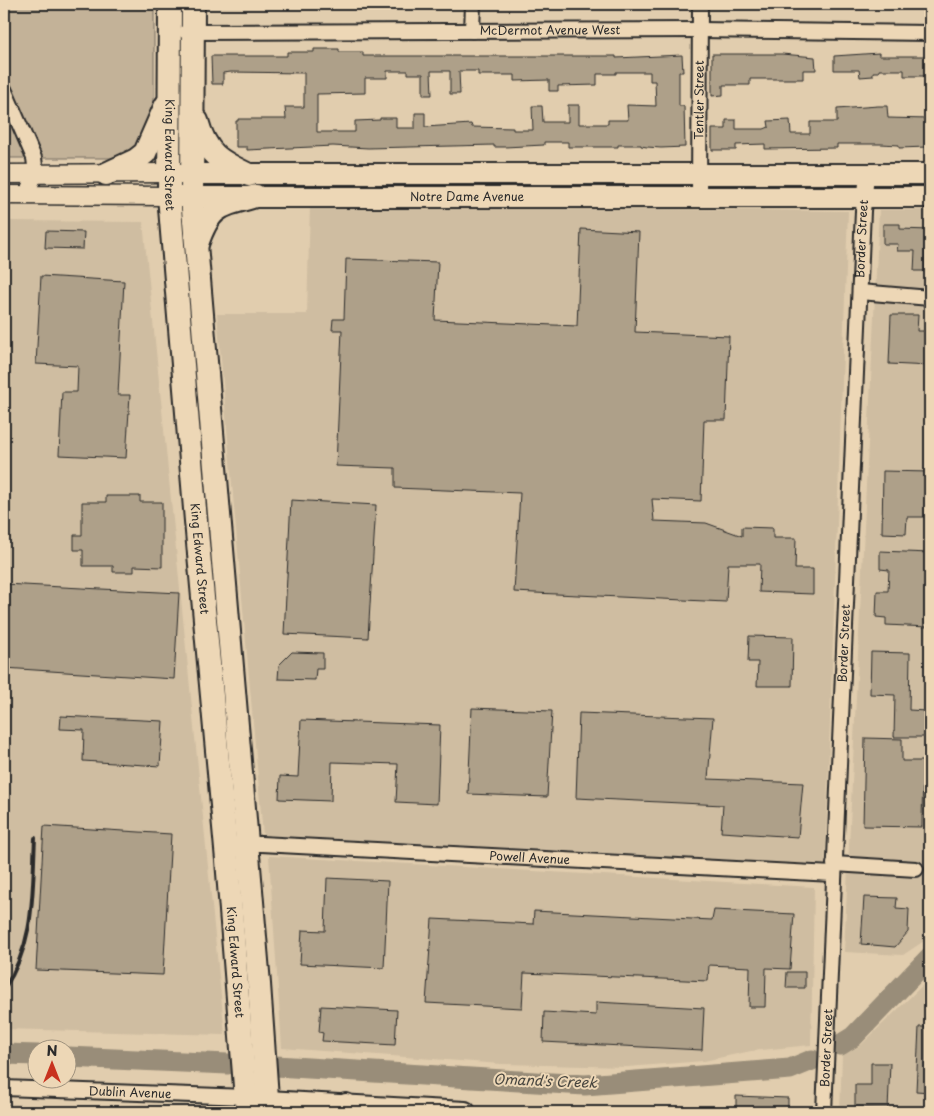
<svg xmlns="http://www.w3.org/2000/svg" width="934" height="1116" font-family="'Playpen Sans',sans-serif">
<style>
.built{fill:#cfbda1}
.green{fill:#c3b298;stroke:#776e62}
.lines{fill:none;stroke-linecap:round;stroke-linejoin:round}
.river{stroke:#998d79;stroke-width:21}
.building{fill:#aea089;stroke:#2b2b2b;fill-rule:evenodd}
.minor-casing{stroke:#2b2b2b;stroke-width:18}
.tertiary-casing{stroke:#2b2b2b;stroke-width:21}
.secondary-casing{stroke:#2b2b2b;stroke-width:24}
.primary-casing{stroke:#2b2b2b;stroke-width:26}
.minor{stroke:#edd7b6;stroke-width:14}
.tertiary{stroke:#edd7b6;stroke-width:18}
.secondary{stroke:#edd7b6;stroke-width:20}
.primary{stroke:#edd7b6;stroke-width:22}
.rail{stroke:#2b2b2b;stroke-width:4}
.labels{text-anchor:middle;stroke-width:4;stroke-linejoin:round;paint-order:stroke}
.street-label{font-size:12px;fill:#2b2b2b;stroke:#edd7b6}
.water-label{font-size:14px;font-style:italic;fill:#46443e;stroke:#edd7b6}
</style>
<rect width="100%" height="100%" fill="#e1cdae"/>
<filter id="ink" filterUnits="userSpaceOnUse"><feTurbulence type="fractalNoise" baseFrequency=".02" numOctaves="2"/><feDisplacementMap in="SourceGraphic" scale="10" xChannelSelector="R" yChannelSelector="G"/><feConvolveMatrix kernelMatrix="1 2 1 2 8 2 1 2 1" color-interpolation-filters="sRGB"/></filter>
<g filter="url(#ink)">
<!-- built -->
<g class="built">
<polygon points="310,205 848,211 825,865 263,835 217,314 307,314"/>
<polygon points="879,210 930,210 930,937 903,955 844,952"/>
<polygon points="4,221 143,222 225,1035 4,1029"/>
<polygon points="269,856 814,887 811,1045 751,1051 704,1061 627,1067 501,1064 282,1048"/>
<polygon points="930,978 930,1112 840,1112 842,1055 860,1046"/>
<polygon points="4,1103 111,1112 4,1112"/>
</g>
<!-- green -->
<polygon class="green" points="4,4 154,4 154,147 143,158 4,158"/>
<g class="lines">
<!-- river -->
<g class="river">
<polyline points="840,1045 853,1037 930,957"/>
<polyline points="4,1054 38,1055"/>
<polyline points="68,1057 228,1064"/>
<polyline points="276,1066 585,1085 790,1069 812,1060"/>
</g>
</g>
<!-- building -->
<g class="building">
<path d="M 314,49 L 339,49 L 339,52 L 363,52 L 363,56 L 616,56 L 616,58 L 682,55 L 683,72 L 679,72 L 679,106 L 684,106 L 685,147 L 661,148 L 647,147 L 641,146 L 641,145 L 618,145 L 618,147 L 568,147 L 568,142 L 544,142 L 544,145 L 505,147 L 494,147 L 494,145 L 368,148 L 333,146 L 247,150 L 247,147 L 236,147 L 236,121 L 238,121 L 238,119 L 286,119 L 285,107 L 304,107 L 304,73 L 231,72 L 223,73 L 223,84 L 212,84 L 211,56 L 287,56 L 287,52 L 314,52 ZM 387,71 L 408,71 L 408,74 L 423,74 L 423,95 L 432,95 L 431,71 L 450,71 L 450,94 L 460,94 L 459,71 L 478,71 L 478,75 L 515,75 L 515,81 L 549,80 L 549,91 L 558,91 L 558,86 L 597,85 L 597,74 L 616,74 L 616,72 L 650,72 L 650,81 L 655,81 L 656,106 L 627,105 L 628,120 L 608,120 L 608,124 L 579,124 L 579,105 L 568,105 L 568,122 L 543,122 L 542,106 L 532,106 L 533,130 L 513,130 L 513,128 L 472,127 L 471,124 L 425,127 L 425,113 L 415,113 L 415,128 L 396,128 L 396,118 L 380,118 L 380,120 L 355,121 L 355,132 L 317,132 L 317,94 L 365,93 L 365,78 L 387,78 Z"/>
<polygon points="879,53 879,56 930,56 930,76 904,76 904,70 879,70 879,72 873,72 873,76 860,77 859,70 834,70 834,56"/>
<polygon points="712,54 782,54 815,57 816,70 803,70 803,79 750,79 750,85 723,85 723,95 712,96"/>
<polygon points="878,106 887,106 888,118 928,119 927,147 899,148 899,145 881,144 837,144 837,148 765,149 765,144 736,145 736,150 712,150 712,129 726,129 726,120 736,120 736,129 764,129 769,127 768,121 790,120 791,134 810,134 810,122 837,122 837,109"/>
<polygon points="883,224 900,224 900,229 930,230 930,245 925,245 925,271 914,271 915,251 897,251 898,244 883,244"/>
<polygon points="581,229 639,232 635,332 729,336 726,420 704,420 701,501 652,499 654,521 706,523 742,536 742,527 773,528 773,538 796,538 795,569 813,569 813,594 759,592 760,564 728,564 726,602 514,592 520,493 395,488 395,468 336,466 342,330 332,330 333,319 344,319 346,259 438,262 435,320 577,326"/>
<polygon points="46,231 84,232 83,249 45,248"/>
<polygon points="41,276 124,281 118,395 130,395 126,458 59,455 62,392 77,392 78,366 36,364"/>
<polygon points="891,315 918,315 917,331 930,331 930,366 889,364"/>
<polygon points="883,471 930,472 930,517 907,517 906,534 882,533"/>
<polygon points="106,496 140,496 140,502 162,502 162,567 134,566 134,572 113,572 113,566 83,566 83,550 74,550 74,535 82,535 82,502 106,502"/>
<polygon points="291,500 376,505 368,638 284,634"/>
<polygon points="880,551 930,553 928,627 886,625 886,618 876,617 877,591 888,591 889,570 880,569"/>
<polygon points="4,584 179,593 174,679 4,668"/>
<polygon points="749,636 793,637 792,686 757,686 758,662 748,662"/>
<polygon points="292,652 323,653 323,669 316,669 315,680 278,679 279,665"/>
<polygon points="871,652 910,653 909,710 926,711 925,737 894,737 895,695 870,694"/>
<polygon points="472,708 552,711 547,797 468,794"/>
<polygon points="579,713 713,718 708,779 803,783 798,837 721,832 723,805 576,798"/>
<polygon points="61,716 163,721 160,766 83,761 84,730 60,729"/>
<polygon points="301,720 440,725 437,804 396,802 398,764 332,762 331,801 279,799 280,776 298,777"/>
<polygon points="865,738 902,739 902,761 923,761 922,827 863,826"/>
<polygon points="44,826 171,834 163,975 36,970"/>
<polygon points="327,878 388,881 384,968 300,964 302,930 325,931"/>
<polygon points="864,897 897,898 896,908 909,909 908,932 895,947 861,944"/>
<polygon points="714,910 794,914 790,969 766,968 765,1007 749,1007 750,967 709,965 708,981 524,973 522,1008 426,1003 432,919 533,924 534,911 712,920"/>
<polygon points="787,972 805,972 805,988 786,988"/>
<polygon points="596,1002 704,1008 702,1050 543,1042 544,1012 596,1015"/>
<polygon points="321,1006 397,1010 395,1045 322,1041 323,1033 319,1032"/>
<polygon points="919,1027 930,1027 930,1092 916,1091"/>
<polygon points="871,1063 890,1063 888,1109 855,1108 855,1085 871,1085"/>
<polygon points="736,1096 788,1098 788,1111 736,1109"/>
</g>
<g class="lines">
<defs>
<g id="minor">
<polyline points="472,31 473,4"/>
<path id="s1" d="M 186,32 L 701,30 L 930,33"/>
<polyline points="4,89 34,158 36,174 26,195"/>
<path id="s2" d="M 699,196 L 700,4"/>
<polyline points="860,292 930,298"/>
<path id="s3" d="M 239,844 L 261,844 L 833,874"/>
<polyline points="834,864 916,869"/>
<path id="s4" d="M 4,1088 L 246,1097"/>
<path id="s5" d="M 824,1112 L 863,211 L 867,175"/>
</g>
<g id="tertiary">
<polyline points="4,174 168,173"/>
<polyline points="4,195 169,196"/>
</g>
<g id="secondary">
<polyline points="177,174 930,174"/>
<path id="s6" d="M 177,197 L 930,197"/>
<polyline points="252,1098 267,1101 465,1112"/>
</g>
<g id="primary">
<path id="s7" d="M 170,4 L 169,196 L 196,521 L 227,860 L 247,1112"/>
<polyline points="193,4 192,197 259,984 268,1112"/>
<path d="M 197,121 C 206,154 219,161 249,175"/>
<polyline points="106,174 136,160 145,153 166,105"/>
<path d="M 197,244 C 210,206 219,206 256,196"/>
<polyline points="330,1112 346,1105"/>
</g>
</defs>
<!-- minor casing -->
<use href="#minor" class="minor-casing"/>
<!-- tertiary casing -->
<use href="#tertiary" class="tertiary-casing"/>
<!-- secondary casing -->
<use href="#secondary" class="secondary-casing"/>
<!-- primary casing -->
<use href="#primary" class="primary-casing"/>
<!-- minor -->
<use href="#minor" class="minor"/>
<!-- tertiary -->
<use href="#tertiary" class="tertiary"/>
<!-- secondary -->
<use href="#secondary" class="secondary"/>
<!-- primary -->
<use href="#primary" class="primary"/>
<!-- rail -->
<path class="rail" d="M 4,989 C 36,941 32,893 35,838"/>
</g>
</g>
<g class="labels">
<!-- street labels -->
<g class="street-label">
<text dy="4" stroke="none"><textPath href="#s1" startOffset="364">McDermot Avenue West</textPath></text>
<text dy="4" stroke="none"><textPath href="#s2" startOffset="96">Tentler Street</textPath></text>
<text dy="4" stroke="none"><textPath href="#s7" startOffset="151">King Edward Street</textPath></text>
<text dy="4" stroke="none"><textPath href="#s6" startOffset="290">Notre Dame Avenue</textPath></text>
<text dy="4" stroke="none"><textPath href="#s5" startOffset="874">Border Street</textPath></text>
<text dy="4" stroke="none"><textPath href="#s7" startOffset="556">King Edward Street</textPath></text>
<text dy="4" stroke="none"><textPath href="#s5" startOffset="469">Border Street</textPath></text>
<text dy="4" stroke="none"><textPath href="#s3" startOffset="291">Powell Avenue</textPath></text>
<text dy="4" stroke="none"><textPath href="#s7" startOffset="961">King Edward Street</textPath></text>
<text dy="4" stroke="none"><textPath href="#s5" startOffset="64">Border Street</textPath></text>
<text dy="4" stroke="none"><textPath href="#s4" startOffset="126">Dublin Avenue</textPath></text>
</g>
<!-- water labels -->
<g class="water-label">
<text transform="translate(545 1081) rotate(2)" y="5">Omand's Creek</text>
</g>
</g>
<!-- margin -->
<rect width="934" height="1116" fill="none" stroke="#edd7b6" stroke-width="20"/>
<rect x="10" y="10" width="914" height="1096" fill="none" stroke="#2b2b2b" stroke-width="2" filter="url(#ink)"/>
<!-- north arrow -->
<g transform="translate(52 1064)"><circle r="24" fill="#edd7b6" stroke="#9f927e"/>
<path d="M0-4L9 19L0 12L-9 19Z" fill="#c8321e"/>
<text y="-8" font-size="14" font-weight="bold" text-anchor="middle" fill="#2b2b2b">N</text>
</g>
</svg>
